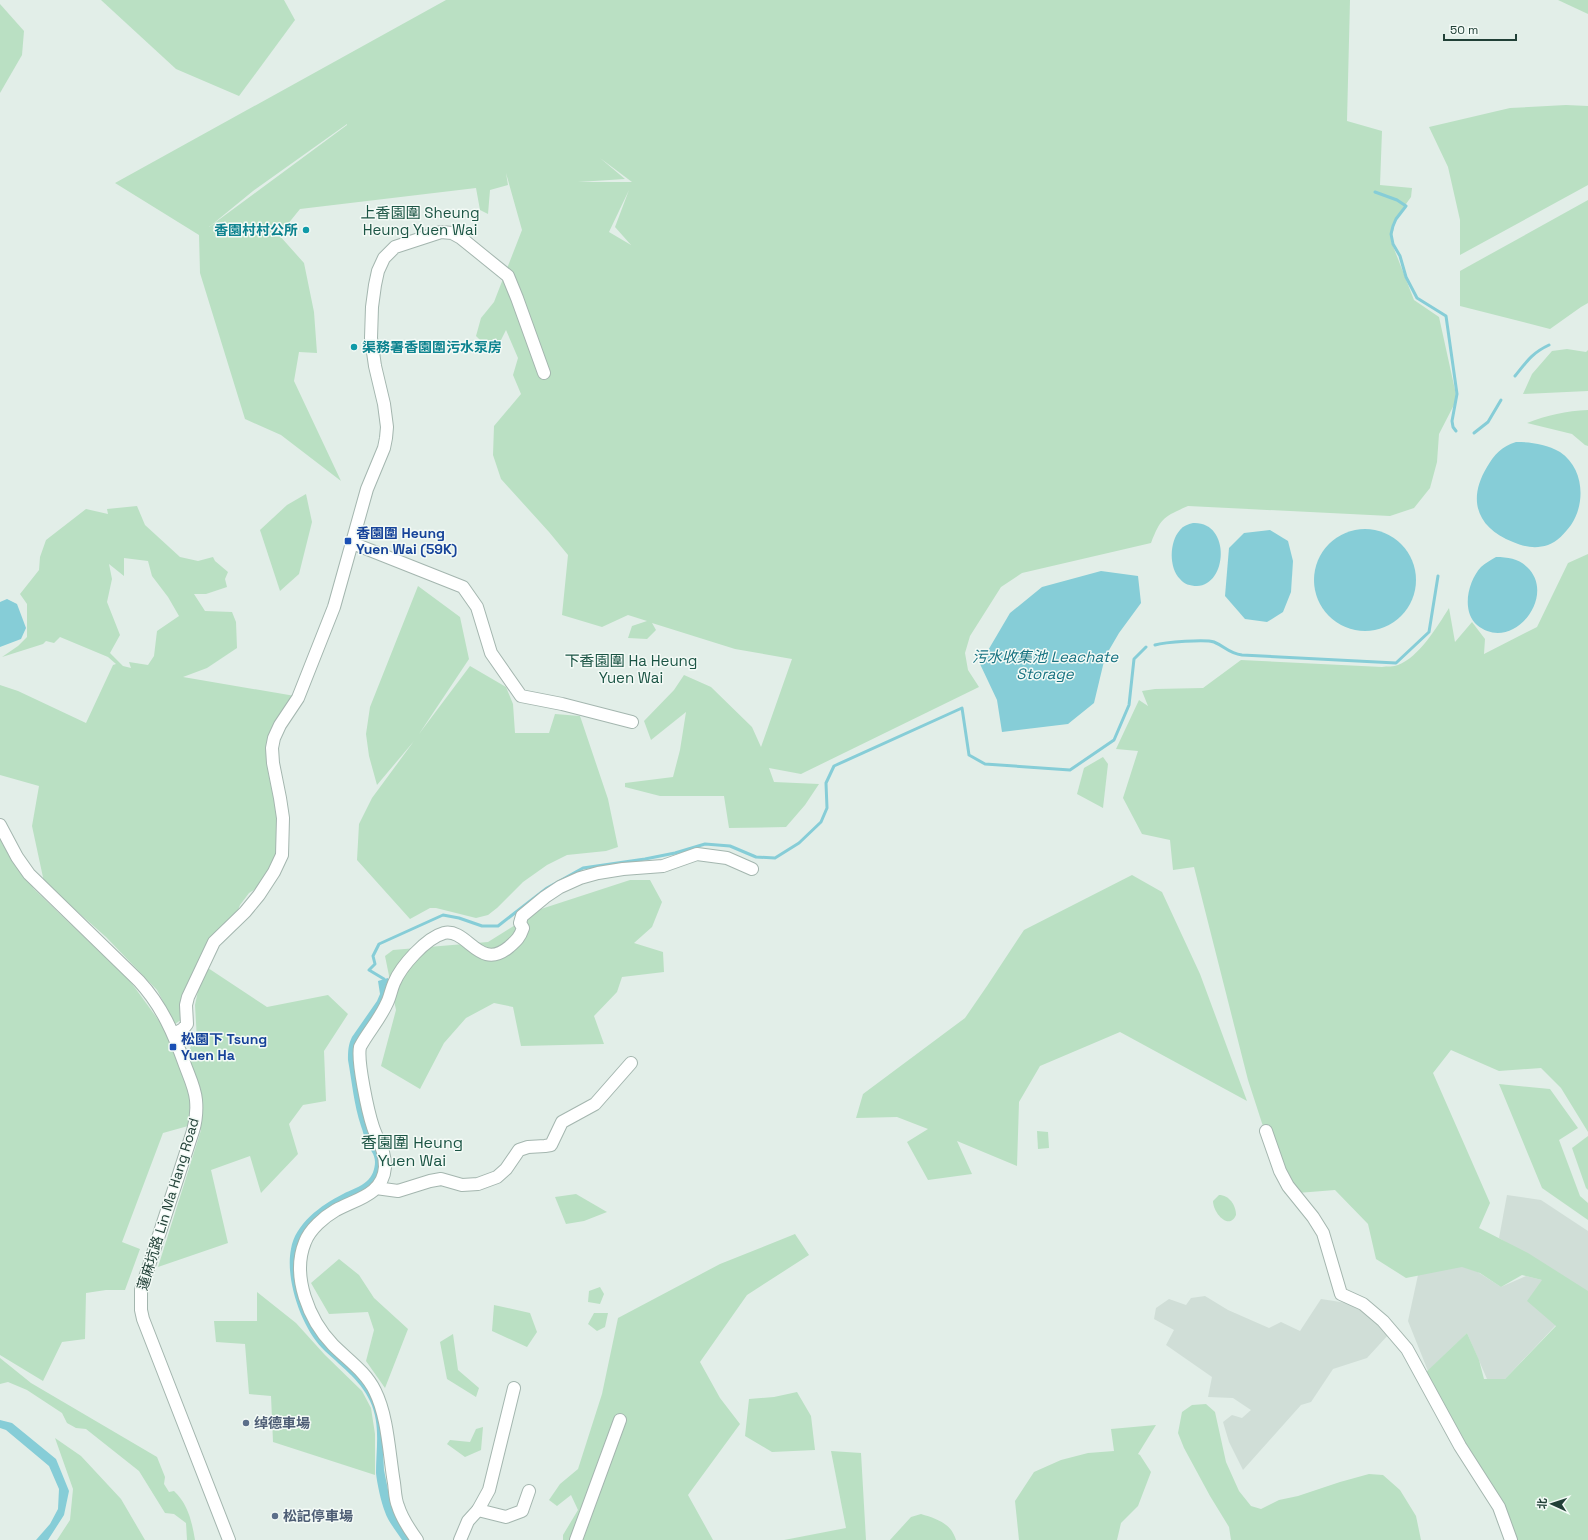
<svg xmlns="http://www.w3.org/2000/svg" width="1588" height="1540" font-family="'Space Grotesk','Noto Sans SC',sans-serif">
<style>
.built{fill:#d0ded7}
.green{fill:#bae0c3;fill-rule:evenodd}
.water{fill:#86cdd7}
.lines{fill:none;stroke-linecap:round;stroke-linejoin:round}
.stream{stroke:#86cdd7;stroke-width:3}
.minor-casing{stroke:#a4b6af;stroke-width:14}
.minor{stroke:#fff;stroke-width:12}
.culture-dot{fill:#0f9aa8;stroke:#f3faf6;stroke-width:1.5}
.transit-dot{fill:#1a4fb4;stroke:#f3faf6;stroke-width:1.5}
.service-dot{fill:#5c6f8a;stroke:#f3faf6;stroke-width:1.5}
.labels{text-anchor:middle;stroke-width:3;stroke-linejoin:round;paint-order:stroke}
.culture-label{font-size:14px;font-weight:bold;fill:#0d838f;stroke:#f3faf6;text-anchor:end}
.transit-label{font-size:14px;font-weight:bold;fill:#164399;stroke:#f3faf6;text-anchor:start}
.street-label{font-size:14px;fill:#214037;stroke:#f3faf6}
.service-label{font-size:14px;font-weight:bold;fill:#4e5e75;stroke:#f3faf6;text-anchor:start}
.neighbourhood-label{font-size:15px;fill:#1b5444;stroke:#f3faf6}
.water-label{font-size:15px;font-style:italic;fill:#167281;stroke:#f3faf6}
.quarter-label{font-size:16px;fill:#1b5444;stroke:#f3faf6}
</style>
<rect width="100%" height="100%" fill="#e2eee8"/>
<!-- built -->
<g class="built">
<polygon points="1507,1195 1541,1200 1588,1231 1588,1292 1499,1238"/>
<polygon points="1464,1263 1501,1287 1526,1276 1542,1280 1556,1325 1505,1379 1487,1379 1467,1333 1428,1371 1408,1321 1418,1275"/>
<polygon points="1205,1296 1228,1310 1269,1328 1281,1322 1300,1331 1321,1299 1347,1303 1371,1316 1389,1334 1367,1358 1333,1369 1311,1402 1301,1405 1243,1470 1229,1442 1223,1422 1232,1415 1242,1418 1251,1410 1233,1398 1208,1397 1212,1377 1166,1345 1174,1330 1154,1319 1156,1308 1169,1299 1186,1305 1191,1298"/>
</g>
<!-- green -->
<g class="green">
<polygon points="101,0 284,0 295,20 239,96 176,69"/>
<path d="M 446,0 L 1350,0 L 1347,121 L 1382,131 L 1380,185 L 1412,188 L 1411,197 L 1396,218 L 1391,241 L 1414,300 L 1439,317 L 1457,399 L 1439,434 L 1437,462 L 1430,488 L 1414,508 L 1390,516 L 1188,506 C 1163,517 1161,518 1151,543 L 1022,573 L 1001,587 L 970,636 L 965,653 L 968,670 L 979,687 L 801,774 L 769,768 L 774,782 L 819,784 L 805,805 L 786,827 L 729,828 L 724,796 L 660,796 L 625,787 L 625,783 L 673,777 L 680,750 L 686,712 L 651,740 L 644,721 L 674,690 L 684,675 L 711,687 L 752,727 L 761,747 L 792,659 L 735,649 L 652,623 L 656,630 L 647,639 L 628,638 L 632,626 L 647,621 L 628,615 L 602,627 L 562,615 L 568,555 L 549,532 L 501,479 L 493,455 L 494,426 L 521,394 L 513,375 L 518,358 L 506,330 L 494,354 L 476,336 L 481,318 L 494,302 L 522,230 L 506,173 L 508,185 L 490,190 L 488,214 L 480,210 L 476,188 L 300,209 L 279,235 L 304,263 L 314,312 L 317,353 L 299,352 L 294,381 L 341,481 L 281,435 L 245,419 L 200,273 L 199,235 L 115,183 ZM 347,124 L 347,125 L 209,227 L 253,191 ZM 600,158 L 632,182 L 578,182 L 625,179 ZM 629,190 L 615,227 L 631,245 L 609,232 Z"/>
<polygon points="1558,0 1588,0 1588,14"/>
<polygon points="0,4 24,31 22,55 0,93"/>
<polygon points="1566,105 1588,106 1588,185 1460,255 1460,220 1448,167 1429,127 1510,108"/>
<polygon points="1588,200 1588,303 1581,307 1550,329 1460,306 1460,271"/>
<polygon points="1567,349 1586,352 1588,350 1588,391 1523,394 1532,374 1552,351"/>
<path d="M 1588,410 L 1588,446 L 1585,445 L 1572,434 L 1527,423 C 1547,415 1566,411 1588,410 Z"/>
<polygon points="306,494 312,522 299,574 280,591 260,530 287,505"/>
<path d="M 137,506 L 145,525 L 180,557 L 198,561 L 213,557 L 215,561 L 228,572 L 225,579 L 227,587 L 206,594 L 194,594 L 205,611 L 232,612 L 236,622 L 237,648 L 207,668 L 183,677 L 295,696 L 267,745 L 268,772 L 276,809 L 276,855 L 259,887 L 249,893 L 240,905 L 235,918 L 215,934 L 181,1020 L 175,1024 L 157,990 L 106,937 L 44,882 L 32,826 L 39,786 L 0,775 L 0,685 L 18,691 L 86,723 L 113,665 L 116,664 L 108,657 L 60,637 L 54,643 L 46,641 L 43,644 L 2,657 L 18,646 L 27,637 L 27,604 L 20,594 L 39,570 L 40,557 L 46,540 L 86,509 L 108,514 L 107,509 ZM 124,558 L 148,561 L 152,576 L 168,597 L 179,616 L 157,631 L 154,656 L 148,665 L 129,662 L 131,668 L 123,666 L 110,653 L 120,635 L 107,602 L 112,579 L 109,564 L 124,576 Z"/>
<path d="M 1588,554 L 1588,1132 L 1561,1088 L 1541,1068 L 1499,1071 L 1451,1050 L 1433,1073 L 1490,1203 L 1479,1228 L 1528,1253 L 1588,1291 L 1588,1540 L 1515,1540 L 1422,1376 L 1467,1333 L 1479,1360 L 1484,1379 L 1505,1379 L 1556,1326 L 1527,1301 L 1542,1280 L 1522,1275 L 1501,1287 L 1480,1273 L 1462,1267 L 1406,1278 L 1376,1259 L 1368,1224 L 1335,1190 L 1285,1194 L 1248,1080 L 1194,867 L 1173,870 L 1170,840 L 1142,834 L 1123,798 L 1138,751 L 1116,749 L 1139,700 L 1148,706 L 1142,691 L 1155,689 L 1203,688 L 1241,660 L 1382,667 C 1387,666 1394,667 1398,665 C 1419,657 1437,627 1449,608 L 1455,642 L 1472,622 L 1485,639 L 1484,654 L 1537,627 L 1568,563 Z"/>
<polygon points="418,586 460,617 469,659 419,734 470,666 506,687 513,704 515,733 549,733 555,714 580,716 608,799 618,847 606,851 567,855 547,865 523,882 497,908 488,915 476,918 436,908 430,908 410,919 357,860 359,824 372,798 414,741 377,785 369,756 366,734 370,707"/>
<polygon points="1103,757 1108,764 1103,808 1077,794 1084,768"/>
<polygon points="0,838 3,845 34,889 130,981 165,1029 171,1045 189,1049 197,1040 195,1005 199,986 208,968 267,1007 328,995 348,1014 324,1051 326,1101 303,1105 289,1124 298,1154 261,1193 250,1156 211,1170 228,1243 158,1267 201,1130 188,1126 163,1133 122,1242 140,1249 125,1290 106,1290 86,1293 85,1339 62,1342 43,1381 0,1355"/>
<polygon points="1132,875 1162,892 1200,974 1247,1101 1120,1032 1040,1066 1019,1102 1017,1166 957,1141 972,1174 928,1180 907,1142 928,1129 897,1117 856,1118 863,1094 965,1018 987,986 1024,930"/>
<polygon points="630,880 650,880 662,902 652,927 634,943 663,952 664,972 622,977 617,992 594,1016 604,1044 521,1046 513,1007 494,1003 466,1018 444,1043 420,1089 381,1066 396,1010 385,956 393,950 488,942 541,909"/>
<polygon points="1499,1084 1550,1089 1578,1128 1559,1140 1580,1196 1588,1203 1588,1220 1542,1188"/>
<polygon points="1037,1131 1048,1132 1049,1148 1038,1149"/>
<polygon points="1588,1136 1588,1190 1586,1188 1572,1148"/>
<polygon points="576,1194 607,1212 584,1221 566,1224 555,1197"/>
<path d="M 1219,1195 C 1229,1195 1236,1205 1236,1215 C 1229,1231 1213,1213 1213,1201 Z"/>
<polygon points="795,1234 809,1255 747,1295 700,1362 720,1398 740,1424 688,1495 713,1540 563,1540 563,1535 578,1510 571,1495 557,1506 549,1500 560,1484 578,1469 602,1394 618,1318 720,1264"/>
<polygon points="339,1259 359,1275 374,1298 408,1329 385,1388 366,1361 374,1330 368,1312 329,1314 311,1283"/>
<polygon points="600,1287 604,1294 600,1304 588,1302 589,1291"/>
<polygon points="257,1292 296,1323 325,1355 362,1391 371,1408 375,1434 375,1475 273,1442 271,1396 249,1394 245,1344 216,1342 214,1321 257,1321"/>
<polygon points="494,1305 530,1313 537,1332 527,1347 492,1331"/>
<polygon points="594,1313 608,1313 605,1327 597,1331 588,1324"/>
<polygon points="453,1334 458,1370 479,1388 476,1397 447,1379 440,1342"/>
<path d="M 0,1358 L 31,1383 L 157,1457 L 165,1477 L 164,1484 L 169,1492 L 174,1491 C 188,1504 192,1522 195,1540 L 187,1540 L 186,1523 L 174,1514 L 165,1513 L 139,1471 L 86,1429 L 76,1428 L 67,1423 L 62,1413 L 27,1390 L 8,1382 L 0,1384 Z"/>
<polygon points="797,1392 811,1416 815,1450 772,1452 745,1436 749,1399 774,1397"/>
<polygon points="1206,1404 1215,1412 1226,1462 1239,1491 1251,1506 1261,1509 1279,1500 1298,1496 1340,1482 1369,1474 1383,1475 1400,1490 1416,1516 1421,1540 1231,1540 1229,1527 1210,1496 1184,1448 1178,1433 1182,1412 1192,1405"/>
<polygon points="1156,1425 1138,1454 1140,1455 1151,1472 1138,1506 1121,1523 1117,1540 1019,1540 1015,1501 1034,1472 1061,1460 1088,1453 1114,1451 1111,1429"/>
<polygon points="483,1427 481,1450 465,1457 447,1444 450,1440 470,1442 476,1429"/>
<polygon points="55,1438 81,1456 121,1499 145,1540 57,1540 70,1520 73,1489"/>
<polygon points="831,1451 861,1453 866,1540 784,1540 846,1528"/>
<path d="M 921,1514 C 937,1519 951,1523 956,1540 L 890,1540 L 911,1517 Z"/>
</g>
<!-- water -->
<g class="water">
<path d="M 1516,442 C 1531,442 1546,444 1560,452 C 1584,468 1586,503 1571,525 C 1565,533 1557,542 1548,545 C 1536,549 1524,547 1513,542 C 1477,528 1467,500 1487,467 C 1494,455 1502,446 1516,442 Z"/>
<path d="M 1193,523 C 1231,521 1228,585 1197,586 C 1190,586 1184,584 1180,579 C 1169,568 1169,542 1180,530 C 1183,526 1188,524 1193,523 Z"/>
<circle cx="1365" cy="580" r="51"/>
<polygon points="1270,530 1288,541 1293,561 1291,592 1283,612 1267,622 1245,619 1225,596 1229,548 1244,533"/>
<path d="M 1496,557 C 1508,557 1519,559 1527,567 C 1558,596 1512,654 1477,625 C 1461,611 1468,581 1481,567 C 1485,563 1491,560 1496,557 Z"/>
<polygon points="1101,571 1138,576 1141,603 1119,633 1105,657 1094,703 1068,724 1002,732 997,700 980,664 1010,613 1042,587"/>
<polygon points="7,599 17,604 26,628 21,639 0,647 0,602"/>
<path d="M 388,978 L 388,992 L 360,1040 L 383,1162 L 375,1185 L 302,1240 L 303,1297 L 359,1371 L 381,1415 L 384,1470 L 390,1500 L 396,1518 L 412,1540 L 402,1540 C 396,1531 388,1521 385,1512 C 381,1502 377,1483 376,1473 C 376,1449 381,1424 370,1401 C 360,1379 339,1365 322,1348 C 301,1326 285,1279 291,1249 C 295,1224 321,1205 343,1194 C 350,1190 361,1187 367,1181 C 372,1177 375,1169 375,1162 C 375,1154 370,1150 367,1143 C 364,1138 363,1131 361,1126 C 354,1105 352,1082 348,1060 C 348,1052 348,1045 352,1037 L 377,1001 L 380,994 L 378,981 Z"/>
<polygon points="0,1420 12,1423 56,1459 69,1491 64,1515 48,1540 36,1540 50,1524 58,1509 59,1489 49,1466 6,1430 0,1428"/>
</g>
<g class="lines">
<!-- stream -->
<g class="stream">
<polyline points="1375,192 1397,200 1406,206 1396,219 1393,226 1391,234 1393,244 1400,256 1406,277 1417,298 1446,316 1457,394 1452,421 1453,427 1456,431"/>
<path d="M 1515,376 C 1527,361 1532,353 1549,345"/>
<polyline points="1474,433 1488,422 1501,400"/>
<path d="M 1155,645 C 1165,642 1206,639 1214,642 C 1226,647 1228,653 1242,655 L 1396,663 L 1429,632 L 1438,576"/>
<polyline points="384,983 384,979 369,970 375,964 373,956 379,944 443,915 459,918 482,926 498,926 547,888 583,868 645,859 675,853 705,844 730,846 756,857 775,858 799,843 821,822 827,808 826,783 834,766 962,708 969,755 985,764 1070,770 1114,740 1129,705 1134,659 1146,647"/>
</g>
<defs>
<g id="minor">
<polyline points="352,543 463,587 477,607 491,653 521,696 562,704 632,722"/>
<path d="M 0,825 L 17,857 L 29,874 L 139,981 C 162,1006 174,1034 185,1065 C 189,1076 195,1088 196,1100 C 197,1111 196,1121 193,1131 L 141,1290 L 141,1310 L 143,1319 L 229,1540"/>
<polyline points="174,1034 183,1029 187,1024 186,1005 188,997 214,942 245,912 259,895 274,872 282,855 283,818 280,798 273,763 272,748 274,738 280,725 298,698 334,607 367,489 384,448 386,438 387,427 384,404 375,366 371,338 372,307 375,285 378,271 384,258 395,247 441,232 452,233 461,238 508,276 517,298 544,373"/>
<polyline points="1266,1131 1280,1171 1288,1186 1313,1217 1323,1233 1341,1294 1363,1304 1383,1321 1407,1349 1460,1446 1499,1507 1511,1540"/>
<polyline points="376,1188 398,1191 430,1181 441,1179 462,1185 478,1184 497,1177 506,1169 519,1150 528,1147 545,1146 551,1145 562,1122 595,1104 631,1063"/>
<polyline points="478,1510 506,1517 522,1511 529,1491"/>
<path d="M 417,1540 C 409,1529 402,1519 398,1506 C 395,1499 395,1490 394,1483 C 389,1454 388,1417 375,1391 C 366,1372 348,1360 333,1345 C 309,1320 291,1276 305,1242 C 310,1229 324,1217 336,1210 C 356,1199 383,1195 385,1167 C 385,1149 378,1142 373,1127 C 368,1112 357,1061 360,1047 C 368,1032 380,1019 387,1003 C 390,997 391,990 394,983 C 401,966 426,938 444,933 C 468,928 479,972 509,947 C 517,940 520,937 523,928 L 520,923 L 522,916 L 545,897 L 560,887 L 580,878 L 598,873 L 623,869 L 663,866 L 697,854 L 727,858 L 752,869"/>
<polyline points="460,1540 468,1521 478,1510 489,1490 514,1388"/>
<polyline points="576,1540 620,1420"/>
</g>
</defs>
<!-- minor casing -->
<use href="#minor" class="minor-casing"/>
<!-- minor -->
<use href="#minor" class="minor"/>
</g>
<!-- markers -->
<g class="culture-dot">
<circle cx="306" cy="230" r="4"/>
<circle cx="354" cy="347" r="4"/>
</g>
<g class="transit-dot">
<rect x="344" y="537" width="8" height="8" rx="2"/>
<rect x="169" y="1043" width="8" height="8" rx="2"/>
</g>
<g class="service-dot">
<circle cx="246" cy="1423" r="4"/>
<circle cx="275" cy="1516" r="4"/>
</g>
<g class="labels">
<!-- culture labels -->
<g class="culture-label">
<text x="298" y="235">香園村村公所</text>
<text x="362" y="352" text-anchor="start">渠務署香園圍污水泵房</text>
</g>
<!-- transit labels -->
<g class="transit-label">
<text x="356" y="538">香園圍 Heung<tspan x="356" dy="16">Yuen Wai (59K)</tspan></text>
<text x="181" y="1044">松園下 Tsung<tspan x="181" dy="16">Yuen Ha</tspan></text>
</g>
<!-- street labels -->
<g class="street-label">
<text transform="translate(168 1204) rotate(-73)" y="5">蓮麻坑路 Lin Ma Hang Road</text>
</g>
<!-- service labels -->
<g class="service-label">
<text x="254" y="1428">绰德車場</text>
<text x="283" y="1521">松記停車場</text>
</g>
<!-- neighbourhood labels -->
<g class="neighbourhood-label">
<text x="420" y="218">上香園圍 Sheung<tspan x="420" dy="17">Heung Yuen Wai</tspan></text>
<text x="631" y="666">下香園圍 Ha Heung<tspan x="631" dy="17">Yuen Wai</tspan></text>
</g>
<!-- water labels -->
<g class="water-label">
<text x="1045" y="662">污水收集池 Leachate<tspan x="1045" dy="17">Storage</tspan></text>
</g>
<!-- quarter labels -->
<g class="quarter-label">
<text x="412" y="1148">香園圍 Heung<tspan x="412" dy="18">Yuen Wai</tspan></text>
</g>
</g>
<!-- north arrow -->
<g transform="translate(1552 1504) rotate(273)" stroke="#f3faf6" stroke-width="3" paint-order="stroke">
<path d="M0-3L7 15L0 10L-7 15Z" fill="#214037"/>
<text y="-6" font-size="11" font-weight="bold" text-anchor="middle" fill="#214037">北</text>
</g>
<!-- scale -->
<path d="M1444 34v6h72v-6" fill="none" stroke="#214037" stroke-width="2"/>
<text x="1450" y="34" font-size="12" fill="#214037" stroke="#f3faf6" stroke-width="3" paint-order="stroke">50 m</text>
</svg>
